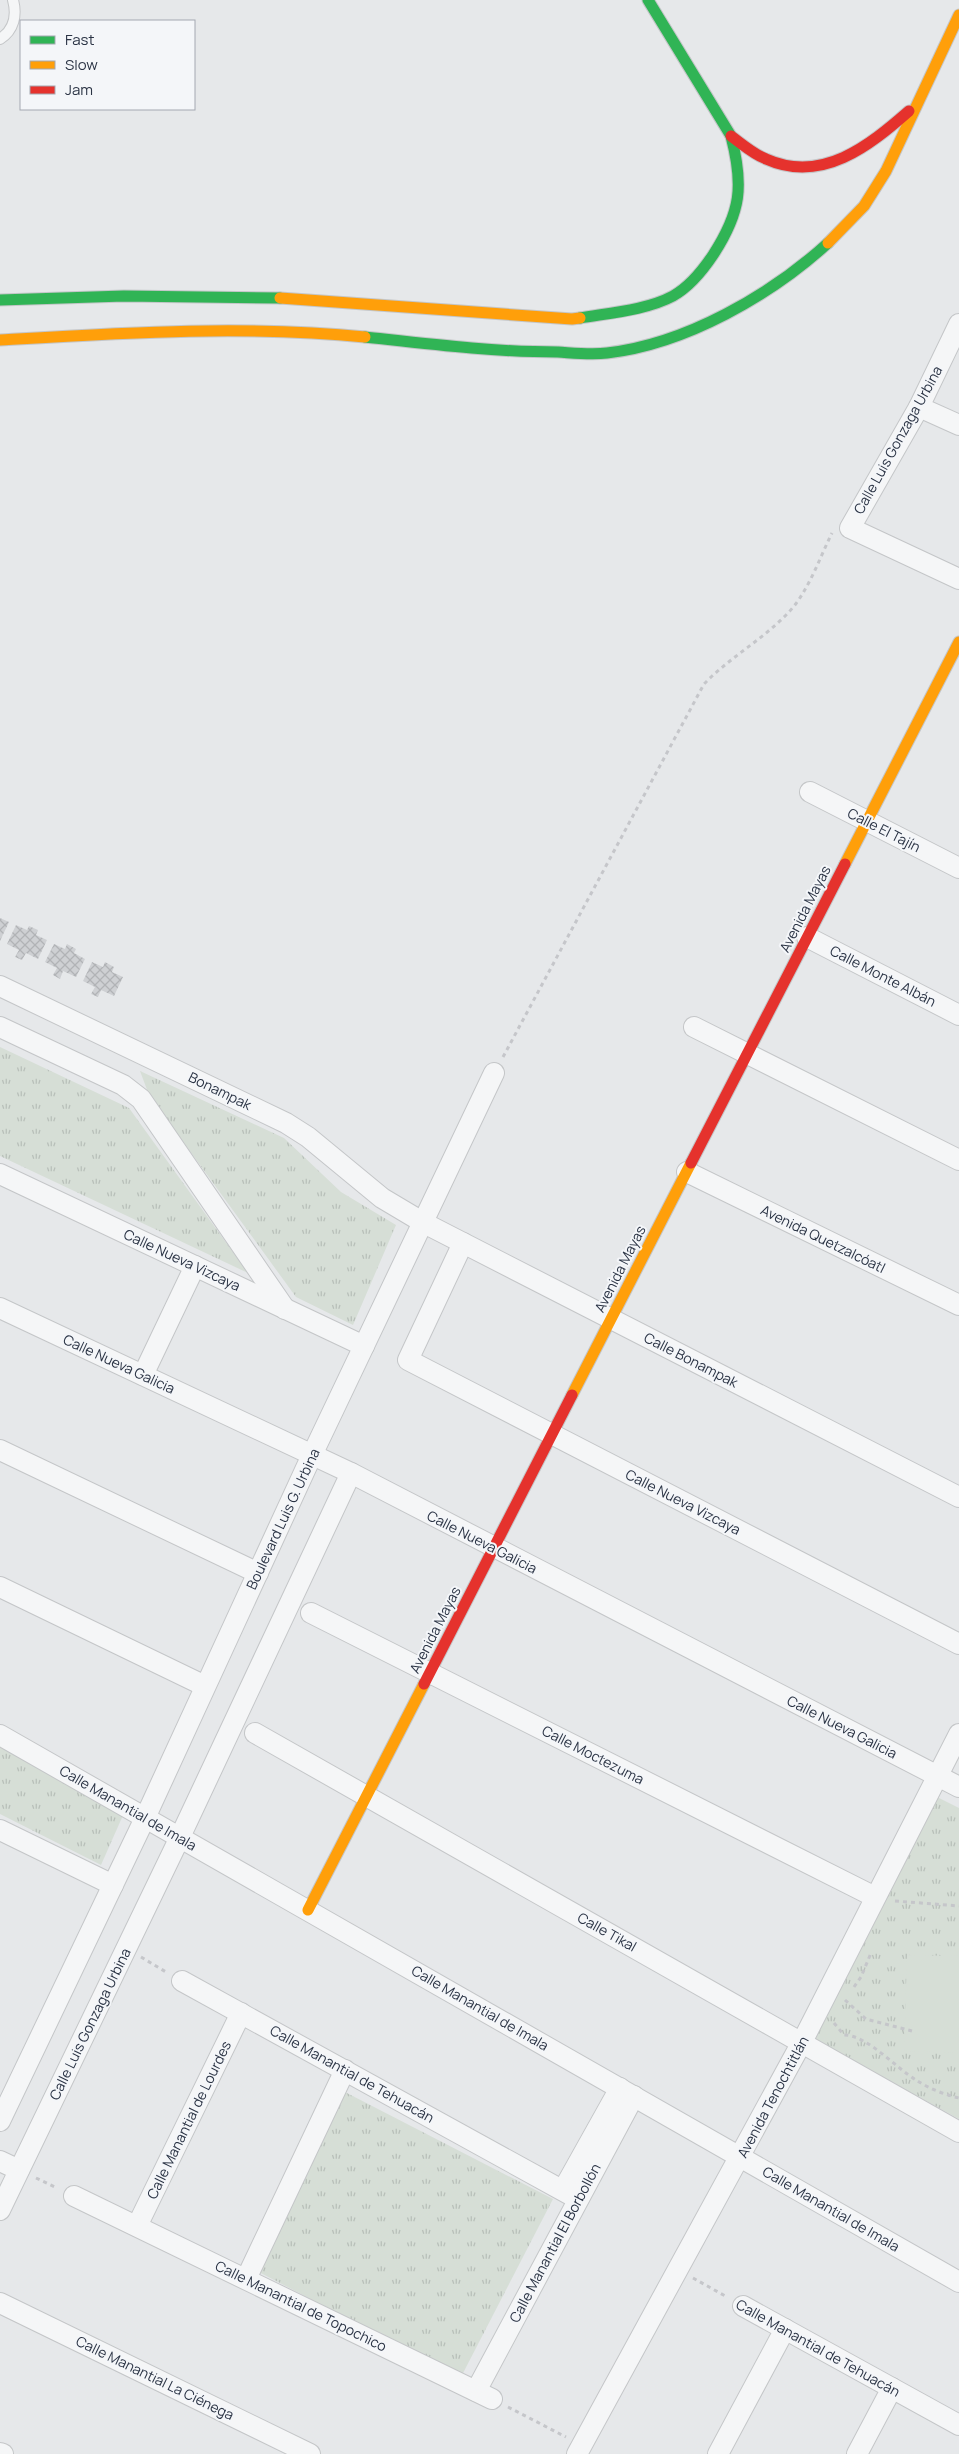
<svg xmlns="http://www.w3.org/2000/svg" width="959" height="2454" font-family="Manrope,sans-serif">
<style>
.park{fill:url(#park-tufts)}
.pitch{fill:#d6ded6}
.building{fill:url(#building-cross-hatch)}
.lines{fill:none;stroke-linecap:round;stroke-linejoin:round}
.lane-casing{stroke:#c4c6c8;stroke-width:12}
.street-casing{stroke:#c4c6c8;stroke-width:22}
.fast-casing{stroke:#c4c6c8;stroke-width:13}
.slow-casing{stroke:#c4c6c8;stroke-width:13}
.jam-casing{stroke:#c4c6c8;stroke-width:13}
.path{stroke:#c5c6ca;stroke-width:3;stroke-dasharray:4 4;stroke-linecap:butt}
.lane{stroke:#f5f6f7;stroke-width:10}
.street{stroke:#f5f6f7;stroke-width:20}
.fast{stroke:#30b455;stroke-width:11}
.slow{stroke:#ff9f0a;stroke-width:11}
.jam{stroke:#e5322d;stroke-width:11}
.labels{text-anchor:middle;stroke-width:4;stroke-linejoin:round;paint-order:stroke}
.street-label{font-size:14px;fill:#2b3445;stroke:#f4f6f9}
</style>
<defs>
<pattern id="park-tufts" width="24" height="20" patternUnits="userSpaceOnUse" patternTransform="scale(1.25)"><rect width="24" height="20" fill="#d6ded6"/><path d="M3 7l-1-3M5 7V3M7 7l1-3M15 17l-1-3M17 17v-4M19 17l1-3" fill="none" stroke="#b8bfb9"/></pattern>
<pattern id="building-cross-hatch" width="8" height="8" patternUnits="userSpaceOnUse" patternTransform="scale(1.25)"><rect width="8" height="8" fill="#ced0d3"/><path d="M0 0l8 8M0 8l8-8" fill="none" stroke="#b1b3b6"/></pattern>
</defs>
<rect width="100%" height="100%" fill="#e6e8ea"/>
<!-- park -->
<g class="park">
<polygon points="0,1047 129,1108 248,1273 0,1156"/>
<polygon points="140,1071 284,1138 341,1192 396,1225 353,1325 296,1297 149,1095"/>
<polygon points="0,1746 124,1813 101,1865 0,1814"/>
<polygon points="933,1795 959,1808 959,2119 810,2037"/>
<polygon points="343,2091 553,2199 461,2377 251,2268"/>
</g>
<!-- pitch -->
<polygon class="pitch" points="907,1955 959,1956 959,2053 904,2051"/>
<!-- building -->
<g class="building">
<polygon points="0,918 9,922 0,941"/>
<polygon points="16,925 27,930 29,926 38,930 36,935 47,940 38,959 26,953 22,960 15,957 19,950 7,944"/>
<polygon points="54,944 65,949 67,944 76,949 74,953 85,959 76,977 63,971 60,979 53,975 57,968 45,962"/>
<polygon points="92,962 103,967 105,962 114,967 112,972 123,977 114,996 101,990 98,997 91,994 95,987 83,981"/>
</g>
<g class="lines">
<defs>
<path id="lane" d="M 0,39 C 14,30 17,15 13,0"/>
<g id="street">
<polyline points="959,324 919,407 850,528 959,579"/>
<polyline points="919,407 959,425"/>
<polyline points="810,792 959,868"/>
<polyline points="807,937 959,1015"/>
<polyline points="0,986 286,1123 308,1137 382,1198 424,1223 959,1497"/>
<polyline points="0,1027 123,1085 141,1099 285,1309"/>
<polyline points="694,1027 959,1160"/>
<polyline points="687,1172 959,1305"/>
<polyline points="0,1174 364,1346"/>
<polyline points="463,1243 408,1360 959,1644"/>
<polyline points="0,1308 351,1473 959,1787"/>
<polyline points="143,1375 195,1266"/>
<polyline points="0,1450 258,1573"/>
<polyline points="0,1587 205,1686"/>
<polyline points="311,1613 875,1897"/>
<polyline points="255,1733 959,2132"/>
<polyline points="0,1735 959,2282"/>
<polyline points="0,1830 113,1885"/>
<polyline points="182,1981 578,2199"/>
<polyline points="0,2121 145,1818 312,1455 494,1073"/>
<polyline points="0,2161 19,2170"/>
<polyline points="563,2190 620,2088"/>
<polyline points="74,2196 492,2399"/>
<polyline points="0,2210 180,1837 351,1473"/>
<polyline points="137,2226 241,2013"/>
<polyline points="246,2279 345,2070"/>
<polyline points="0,2303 310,2454"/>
<polyline points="743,2306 959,2425"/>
<polyline points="476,2391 634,2096"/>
<polyline points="0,2453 3,2454"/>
<polyline points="577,2454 802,2042 959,1734"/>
<polyline points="718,2454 785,2329"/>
<polyline points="857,2454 892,2388"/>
</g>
<g id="fast">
<polyline points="0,300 124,296 280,298"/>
<path d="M 580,318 C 609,313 647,310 673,296 C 689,287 703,270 713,255 C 741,212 744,186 731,136 L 648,0"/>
<path d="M 365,337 C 429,344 493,352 558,352 C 574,353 591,355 607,353 C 686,344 771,295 828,243"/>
</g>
<g id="slow">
<polyline points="828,243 864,206 886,171 959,15"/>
<polyline points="280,298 572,319 580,318"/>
<path d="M 0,340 C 120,333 245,325 365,337"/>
<polyline points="845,864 959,642"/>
<polyline points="572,1395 691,1163"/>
<polyline points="308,1910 424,1684"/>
</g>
<g id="jam">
<path d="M 731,136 C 742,144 753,154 766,159 C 822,184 869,146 909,111"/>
<polyline points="691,1163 845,864"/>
<polyline points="424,1684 572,1395"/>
</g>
</defs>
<!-- lane casing -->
<use href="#lane" class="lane-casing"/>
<!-- street casing -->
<use href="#street" class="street-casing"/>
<!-- fast casing -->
<use href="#fast" class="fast-casing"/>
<!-- slow casing -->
<use href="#slow" class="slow-casing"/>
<!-- jam casing -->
<use href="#jam" class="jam-casing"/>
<!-- path -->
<g class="path">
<path d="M 503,1057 L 704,684 C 729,658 762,640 787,614 C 808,593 819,559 832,533"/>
<polyline points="895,1901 959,1906"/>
<polyline points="141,1957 166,1972"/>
<polyline points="854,1987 861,1977 871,1953"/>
<polyline points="845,2000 866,2019 912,2031"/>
<path d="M 834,2023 L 844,2035 C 867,2035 896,2068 916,2080 C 928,2088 945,2095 959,2098"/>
<polyline points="36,2178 57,2188"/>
<polyline points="693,2278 727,2297"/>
<polyline points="508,2407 566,2437"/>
</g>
<!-- lane -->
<use href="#lane" class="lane"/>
<!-- street -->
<use href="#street" class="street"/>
<!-- fast -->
<use href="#fast" class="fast"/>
<!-- slow -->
<use href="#slow" class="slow"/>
<!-- jam -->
<use href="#jam" class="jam"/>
</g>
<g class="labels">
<!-- street labels -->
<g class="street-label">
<text transform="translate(898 440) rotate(-61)" y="5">Calle Luis Gonzaga Urbina</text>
<text transform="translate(884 830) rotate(27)" y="5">Calle El Tajín</text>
<text transform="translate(805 909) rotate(-63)" y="5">Avenida Mayas</text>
<text transform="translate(883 976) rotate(27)" y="5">Calle Monte Albán</text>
<text transform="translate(220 1091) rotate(26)" y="5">Bonampak</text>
<text transform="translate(823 1239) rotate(26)" y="5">Avenida Quetzalcóatl</text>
<text transform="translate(182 1260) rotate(25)" y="5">Calle Nueva Vizcaya</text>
<text transform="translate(620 1269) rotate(-63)" y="5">Avenida Mayas</text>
<text transform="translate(691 1360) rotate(27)" y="5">Calle Bonampak</text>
<text transform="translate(119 1364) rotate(25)" y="5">Calle Nueva Galicia</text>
<text transform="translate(683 1502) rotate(27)" y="5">Calle Nueva Vizcaya</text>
<text transform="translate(283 1519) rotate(-65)" y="5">Boulevard Luis G. Urbina</text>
<text transform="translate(482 1542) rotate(27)" y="5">Calle Nueva Galicia</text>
<text transform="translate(435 1630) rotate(-63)" y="5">Avenida Mayas</text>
<text transform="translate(842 1727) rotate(27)" y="5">Calle Nueva Galicia</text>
<text transform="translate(593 1755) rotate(27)" y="5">Calle Moctezuma</text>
<text transform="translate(128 1808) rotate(30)" y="5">Calle Manantial de Imala</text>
<text transform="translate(607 1932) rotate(29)" y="5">Calle Tikal</text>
<text transform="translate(480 2008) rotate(30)" y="5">Calle Manantial de Imala</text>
<text transform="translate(90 2024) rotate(-64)" y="5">Calle Luis Gonzaga Urbina</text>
<text transform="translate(352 2074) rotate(29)" y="5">Calle Manantial de Tehuacán</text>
<text transform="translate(773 2097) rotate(-62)" y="5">Avenida Tenochtitlán</text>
<text transform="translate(189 2120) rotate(-64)" y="5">Calle Manantial de Lourdes</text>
<text transform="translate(831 2209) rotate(30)" y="5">Calle Manantial de Imala</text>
<text transform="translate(555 2243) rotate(-62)" y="5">Calle Manantial El Borbollón</text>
<text transform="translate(301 2306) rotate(26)" y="5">Calle Manantial de Topochico</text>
<text transform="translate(818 2348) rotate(29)" y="5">Calle Manantial de Tehuacán</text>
<text transform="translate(155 2378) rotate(26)" y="5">Calle Manantial La Ciénega</text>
</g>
</g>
<!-- legend -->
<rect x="20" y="20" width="175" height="90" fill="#f4f6f9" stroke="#a4a8b1"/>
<rect x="30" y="36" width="25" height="8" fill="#30b455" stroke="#a4a8b1"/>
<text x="65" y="45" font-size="15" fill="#2b3445">Fast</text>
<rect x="30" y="61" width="25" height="8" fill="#ff9f0a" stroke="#a4a8b1"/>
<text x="65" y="70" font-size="15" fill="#2b3445">Slow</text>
<rect x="30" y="86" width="25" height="8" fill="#e5322d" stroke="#a4a8b1"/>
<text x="65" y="95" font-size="15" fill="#2b3445">Jam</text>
</svg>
